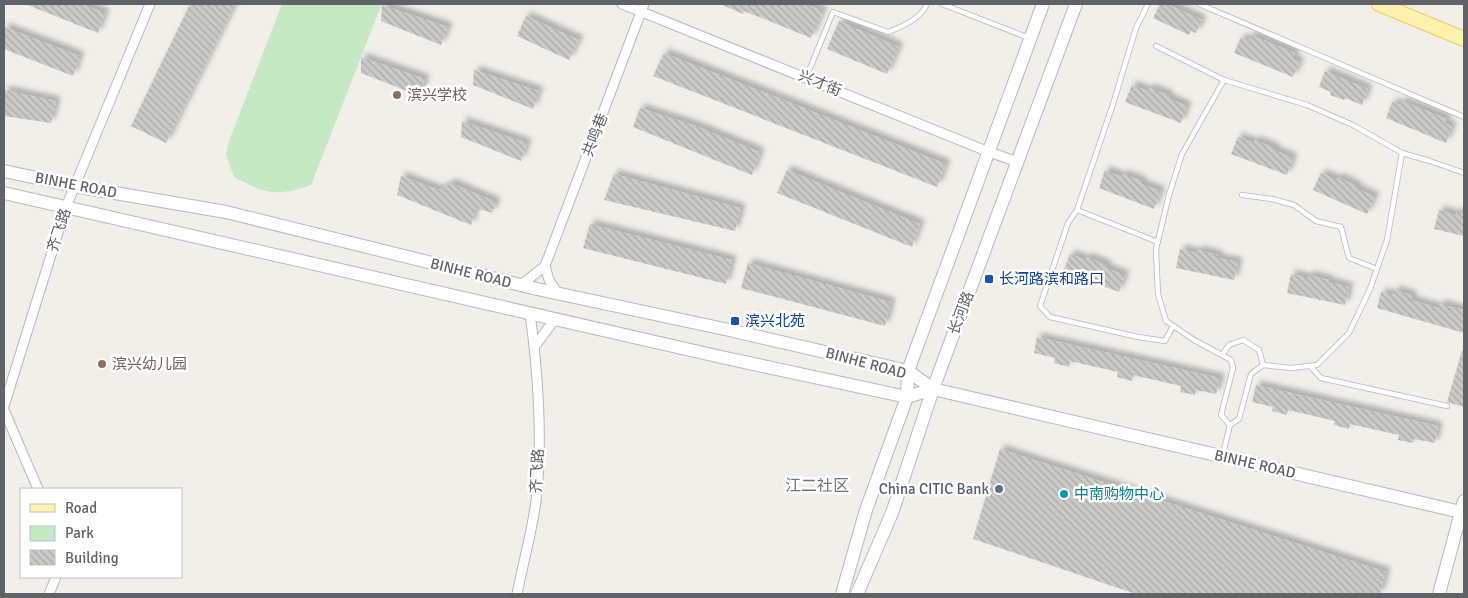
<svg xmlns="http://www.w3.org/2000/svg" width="1468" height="598" font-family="Signika,'Noto Sans SC',sans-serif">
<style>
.park{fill:#c5e8c5}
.building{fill:url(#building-back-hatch);filter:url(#shadow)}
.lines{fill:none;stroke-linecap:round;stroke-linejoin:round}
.lane-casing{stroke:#b5b8bc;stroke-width:6}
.street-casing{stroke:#b5b8bc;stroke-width:11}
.secondary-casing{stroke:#b6babf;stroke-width:14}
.primary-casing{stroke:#f2c960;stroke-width:16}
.lane{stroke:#fff;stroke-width:4.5}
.street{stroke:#fff;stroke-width:9}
.secondary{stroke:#fff;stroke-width:12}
.primary{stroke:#fff2af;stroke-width:14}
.education-dot{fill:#8d6e63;stroke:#fff;stroke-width:2}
.transit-dot{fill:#1a4fb4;stroke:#fff;stroke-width:2}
.service-dot{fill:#5c6f8a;stroke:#fff;stroke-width:2}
.culture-dot{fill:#0f9aa8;stroke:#fff;stroke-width:2}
.labels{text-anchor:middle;stroke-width:5;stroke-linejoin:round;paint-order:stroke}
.street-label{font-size:15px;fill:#5f6368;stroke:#fff}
.education-label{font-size:15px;fill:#785e54;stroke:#fff;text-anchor:start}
.transit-label{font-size:15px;fill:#164399;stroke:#fff;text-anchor:start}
.service-label{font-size:15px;fill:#4e5e75;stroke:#fff;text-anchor:end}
.culture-label{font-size:15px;fill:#0d838f;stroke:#fff;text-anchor:start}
.neighbourhood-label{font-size:16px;fill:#70757a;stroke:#fff}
</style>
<defs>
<pattern id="building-back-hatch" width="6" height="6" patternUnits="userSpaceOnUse" patternTransform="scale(1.25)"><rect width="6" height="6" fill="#cccac5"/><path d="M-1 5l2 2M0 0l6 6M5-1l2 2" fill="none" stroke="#a9a8a4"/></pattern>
<filter id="shadow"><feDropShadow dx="4.5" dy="-4.5" stdDeviation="2.5" flood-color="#0004"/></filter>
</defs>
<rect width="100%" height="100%" fill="#f1efe8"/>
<!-- park -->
<path class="park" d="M 282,4 L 379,4 L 381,6 L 311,185 C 275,197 267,194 234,177 L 226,155 L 229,141 Z"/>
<!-- building -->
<g class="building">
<polygon points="25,4 81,4 105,13 98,33"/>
<polygon points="190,4 235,4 166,143 131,126"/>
<polygon points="720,4 805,4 823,11 811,38 744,11 743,14"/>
<polygon points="1160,4 1167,4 1202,20 1196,33 1191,31 1189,35 1153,18"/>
<polygon points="382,5 448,27 441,45 381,21"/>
<polygon points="526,16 579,40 569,60 517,36"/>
<polygon points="839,21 899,47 887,74 827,49"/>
<polygon points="4,27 80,56 73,76 4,49"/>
<polygon points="1251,35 1295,53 1293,59 1300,62 1293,77 1234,53 1241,37 1248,41"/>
<polygon points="664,53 946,164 937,187 653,76"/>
<polygon points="361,57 425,79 420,96 361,73"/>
<polygon points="474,70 539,91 533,109 473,85"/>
<polygon points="1325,71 1368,89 1362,105 1345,98 1344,100 1330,95 1331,92 1319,87"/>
<polygon points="1132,85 1148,91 1149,88 1169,95 1168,98 1187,106 1181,123 1125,102"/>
<polygon points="4,90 56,101 51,123 4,116"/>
<polygon points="1402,101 1447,119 1445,123 1452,127 1446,143 1386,118 1392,102 1400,105"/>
<polygon points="640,108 696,126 760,152 752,175 633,127"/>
<polygon points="462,121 527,143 521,161 461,137"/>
<polygon points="1238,137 1254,143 1255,140 1275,148 1274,150 1293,158 1287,175 1231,154"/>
<polygon points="787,170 920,224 912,247 777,193"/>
<polygon points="1105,170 1122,177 1123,174 1142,181 1141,184 1161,191 1154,209 1099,188"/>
<polygon points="1321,173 1337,180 1338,177 1357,186 1356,188 1375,197 1367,214 1313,190"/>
<polygon points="614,174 741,208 735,231 604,200"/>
<polygon points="401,176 439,190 451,183 496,202 492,213 476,208 471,225 397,195"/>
<polygon points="1439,210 1456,215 1457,212 1464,214 1464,236 1434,229"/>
<polygon points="590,224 732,260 726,284 583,248"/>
<polygon points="1180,249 1197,253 1198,250 1218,255 1218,258 1238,262 1234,280 1176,268"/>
<polygon points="1070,254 1086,260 1087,257 1107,265 1106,268 1125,275 1119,292 1063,272"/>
<polygon points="748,263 891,302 885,326 741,288"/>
<polygon points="1291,274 1308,278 1309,275 1329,280 1329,282 1349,287 1345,305 1287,293"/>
<polygon points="1395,290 1412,295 1411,300 1439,308 1440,304 1464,310 1464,333 1377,308 1381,292 1393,295"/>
<polygon points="1037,337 1220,378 1216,394 1196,390 1195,395 1180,392 1181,386 1133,375 1132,381 1117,377 1118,372 1070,361 1069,367 1054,363 1055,358 1034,353"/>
<polygon points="1462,351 1464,351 1464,407 1447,402"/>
<polygon points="1256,385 1438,426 1435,443 1414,439 1413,443 1398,440 1399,435 1350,424 1349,429 1334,425 1335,421 1288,410 1287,415 1272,411 1273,407 1252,402"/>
<polygon points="1000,449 1386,572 1380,594 1136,594 973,539"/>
</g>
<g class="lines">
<defs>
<g id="lane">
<polyline points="942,4 1029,38"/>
<polyline points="1148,4 1136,28 1113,104 1077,210 1068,223 1040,306 1050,317 1138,337 1165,341 1173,326"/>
<polyline points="1199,4 1464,117"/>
<polyline points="1156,46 1224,80 1307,105 1353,125 1402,153 1430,161 1464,173"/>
<path d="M 806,78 L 833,12 L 888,32 C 902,27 921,19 927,4"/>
<polyline points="1224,80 1182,154 1169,195 1156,249 1158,294 1166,321 1194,340 1231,360 1233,368 1221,415 1230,425"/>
<polyline points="1242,195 1272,199 1294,205 1316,221 1341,227 1349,258 1377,269"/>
<polyline points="1077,210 1158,242"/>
<polyline points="1222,355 1229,345 1243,340 1259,350 1263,365 1251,374 1239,419 1230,425 1223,454"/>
<polyline points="1263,365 1291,368 1317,365 1349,333 1370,289 1387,240 1402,153"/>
<polyline points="1310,366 1321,378 1447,406"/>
</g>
<g id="street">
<polyline points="622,4 989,152 1018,162"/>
<polyline points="545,266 549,280 558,294"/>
<polyline points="521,285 545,266 644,4"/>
<polyline points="535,346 555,319"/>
<polyline points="4,406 66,207 150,4"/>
<polyline points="4,410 38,489"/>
<polyline points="49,594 56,577"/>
<path d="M 517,594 C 523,563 532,532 536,501 C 543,443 538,371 530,314"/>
</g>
<g id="secondary">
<polyline points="4,171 74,186 226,212 537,289 729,330 908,371 933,389 1461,512"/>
<polyline points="4,193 721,357 907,397 933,389"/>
<polyline points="842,594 866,510 907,397 908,371 1043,4"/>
<polyline points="857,594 892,513 933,389 1076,4"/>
<polyline points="1439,594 1464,501"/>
</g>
<polyline id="primary" points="1379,4 1464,39"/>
</defs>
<!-- lane casing -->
<use href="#lane" class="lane-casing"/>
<!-- street casing -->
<use href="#street" class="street-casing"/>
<!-- secondary casing -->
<use href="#secondary" class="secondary-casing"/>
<!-- primary casing -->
<use href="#primary" class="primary-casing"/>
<!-- lane -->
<use href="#lane" class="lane"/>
<!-- street -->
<use href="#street" class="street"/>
<!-- secondary -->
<use href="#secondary" class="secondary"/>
<!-- primary -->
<use href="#primary" class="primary"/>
</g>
<!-- markers -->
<g class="education-dot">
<circle cx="397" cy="95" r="5"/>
<circle cx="102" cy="364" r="5"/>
</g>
<g class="transit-dot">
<rect x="984" y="274" width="10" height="10" rx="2.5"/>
<rect x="730" y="316" width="10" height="10" rx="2.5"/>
</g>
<circle class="service-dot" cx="999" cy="489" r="5"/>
<circle class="culture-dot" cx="1064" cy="494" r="5"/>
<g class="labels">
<!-- street labels -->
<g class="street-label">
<text transform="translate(820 83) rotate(22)" y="5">兴才街</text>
<text transform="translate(595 135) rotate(-69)" y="5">共鸣巷</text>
<text transform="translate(76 185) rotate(11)" y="5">BINHE ROAD</text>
<text transform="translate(59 230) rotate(-72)" y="5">齐飞路</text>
<text transform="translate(471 273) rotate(14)" y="5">BINHE ROAD</text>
<text transform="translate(961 313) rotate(-69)" y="5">长河路</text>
<text transform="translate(866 363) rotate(15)" y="5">BINHE ROAD</text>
<text transform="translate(1255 464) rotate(13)" y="5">BINHE ROAD</text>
<text transform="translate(537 471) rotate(-87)" y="5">齐飞路</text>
</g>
<!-- education labels -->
<g class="education-label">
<text x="407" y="100">滨兴学校</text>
<text x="112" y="369">滨兴幼儿园</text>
</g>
<!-- transit labels -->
<g class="transit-label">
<text x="999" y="284">长河路滨和路口</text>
<text x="745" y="326">滨兴北苑</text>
</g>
<!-- service labels -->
<g class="service-label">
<text x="989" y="494">China CITIC Bank</text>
</g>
<!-- culture labels -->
<g class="culture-label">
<text x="1074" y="499">中南购物中心</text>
</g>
<!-- neighbourhood labels -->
<g class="neighbourhood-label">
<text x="817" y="491">江二社区</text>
</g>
</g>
<!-- border -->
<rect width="1468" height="598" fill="none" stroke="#5f6368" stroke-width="10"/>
<!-- legend -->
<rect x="20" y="488" width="162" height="90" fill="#ffffff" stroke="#bfc1c3"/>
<rect x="30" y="504" width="25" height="8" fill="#fff2af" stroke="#bfc1c3"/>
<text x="65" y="513" font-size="15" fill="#5f6368">Road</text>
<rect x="30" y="526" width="25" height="15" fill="#c5e8c5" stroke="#bfc1c3"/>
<text x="65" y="538" font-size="15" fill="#5f6368">Park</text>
<rect x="30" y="550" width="25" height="15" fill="url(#building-back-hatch)" stroke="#bfc1c3"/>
<text x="65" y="563" font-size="15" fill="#5f6368">Building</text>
</svg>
